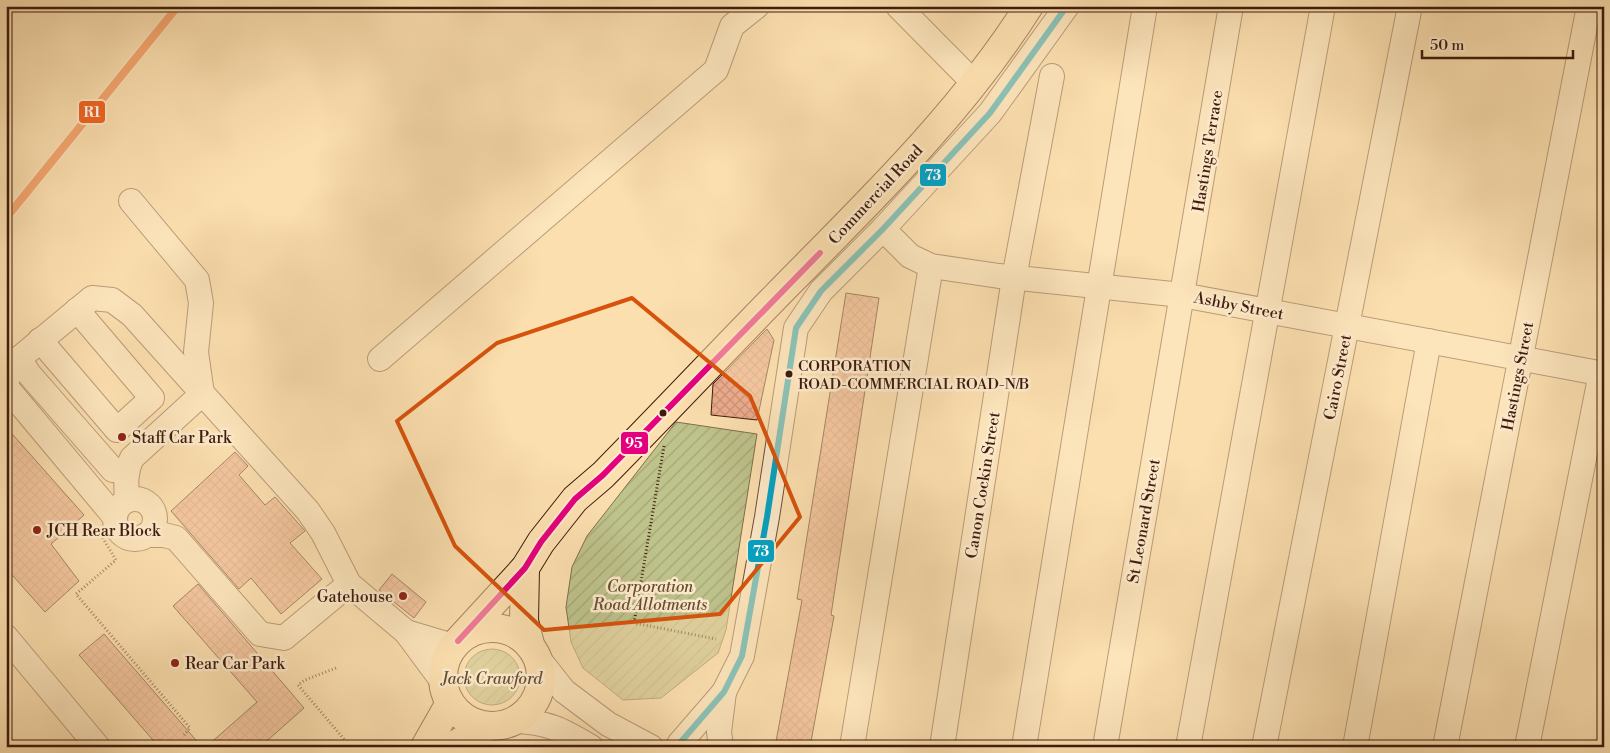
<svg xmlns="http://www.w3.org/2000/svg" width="1610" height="753" font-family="'Libre Bodoni',serif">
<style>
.garden{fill:url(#garden-furrows);stroke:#7e6f4c}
.building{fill:url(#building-cross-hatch);stroke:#3e1c0d}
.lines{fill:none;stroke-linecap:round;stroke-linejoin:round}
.minor-casing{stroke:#6e4d36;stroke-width:26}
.highway-casing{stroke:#3e1c0d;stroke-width:30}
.path{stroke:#3e1c0d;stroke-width:3;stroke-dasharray:1 2.5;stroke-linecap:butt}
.minor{stroke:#fdeacb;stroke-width:24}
.highway{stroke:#fcdfaf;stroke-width:28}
.bus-1-casing{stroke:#fdeacb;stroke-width:10}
.bus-2-casing{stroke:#fdeacb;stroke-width:10}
.bus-1{stroke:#e5007d;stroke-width:6}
.bus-2{stroke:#03a2c4;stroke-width:6}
.rail-1-casing{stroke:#fdeacb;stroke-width:11}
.rail-1{stroke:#f26522;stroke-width:8}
.marked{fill:none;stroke:#d7530c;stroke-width:4;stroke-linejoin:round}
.bus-dot{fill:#3e1c0d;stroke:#fdeacb;stroke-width:2}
.poi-dot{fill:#8f2418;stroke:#fdeacb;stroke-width:2}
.labels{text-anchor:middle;stroke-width:5;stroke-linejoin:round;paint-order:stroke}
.bus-label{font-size:15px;fill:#3e1c0d;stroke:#fdeacb;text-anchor:start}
.street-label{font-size:16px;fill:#3e1c0d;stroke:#fdeacb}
.poi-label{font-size:16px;fill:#3e1c0d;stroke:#fdeacb;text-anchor:start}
.park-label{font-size:16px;font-style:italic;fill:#644e33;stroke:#fdeacb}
.line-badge{stroke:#fdeacb;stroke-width:2}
.badge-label{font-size:14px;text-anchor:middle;font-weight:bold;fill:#fff}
</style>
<defs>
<pattern id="garden-furrows" width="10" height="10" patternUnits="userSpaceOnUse" patternTransform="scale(1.25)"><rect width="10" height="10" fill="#bec28b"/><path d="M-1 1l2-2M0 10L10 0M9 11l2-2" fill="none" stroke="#a4a677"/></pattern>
<pattern id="building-cross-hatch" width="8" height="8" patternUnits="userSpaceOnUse" patternTransform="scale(1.25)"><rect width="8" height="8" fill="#edac8e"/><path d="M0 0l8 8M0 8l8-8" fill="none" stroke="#cc9379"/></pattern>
</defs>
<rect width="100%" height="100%" fill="#fcdfaf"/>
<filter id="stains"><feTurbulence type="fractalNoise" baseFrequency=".004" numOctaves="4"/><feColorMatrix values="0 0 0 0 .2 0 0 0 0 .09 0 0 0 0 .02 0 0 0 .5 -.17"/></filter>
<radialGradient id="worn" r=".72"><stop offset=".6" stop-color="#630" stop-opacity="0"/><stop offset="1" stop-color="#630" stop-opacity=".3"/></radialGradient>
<!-- garden -->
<g class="garden">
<polygon points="676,422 757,434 726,630 718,653 661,698 623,700 583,668 571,642 566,607 572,567 587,536"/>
<circle cx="492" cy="677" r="28"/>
</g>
<!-- building -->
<g class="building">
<polygon points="846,293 879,298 831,615 834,616 810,747 775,747 802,600 797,599"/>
<polygon points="767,329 774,340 757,420 711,415 713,384"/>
<polygon points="6,427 84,515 51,544 79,581 45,612 6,568"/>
<polygon points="235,452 248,466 239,475 265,505 275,497 305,531 290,543 322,579 281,614 251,578 239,589 171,511"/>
<polygon points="392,574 426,602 414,618 379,590"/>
<polygon points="198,584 304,708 260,747 206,747 257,702 173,606"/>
<polygon points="104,634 202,747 159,747 79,655"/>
</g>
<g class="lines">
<defs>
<g id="minor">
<polyline points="898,6 975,84"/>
<polyline points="883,229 910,256 931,266 999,276 1182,295 1604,374"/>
<polyline points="40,340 117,430 152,398 77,310"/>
<polyline points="380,359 716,70 732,26 757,6"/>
<polyline points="20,360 29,374 113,470 126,471"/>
<circle cx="135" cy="519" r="20"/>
<path d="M 127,500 C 126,484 125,472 132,458 L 202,394 L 196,352 L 201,303 L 197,280 L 131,201"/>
<polyline points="114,516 7,388 7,375 10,366 92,298 112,300 132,315 308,511 323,533 349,584 406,632 443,682"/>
<polyline points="146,535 164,535 176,538 260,634 284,638 349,584"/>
<polyline points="406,632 453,646"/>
<polyline points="6,637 98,747"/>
<polyline points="538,658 564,691 608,724 651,747"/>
<path d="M 514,721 C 549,722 562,730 591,747"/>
<polyline points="679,744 724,692 742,656 767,517 796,328 821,291 883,229 990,113 1067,6"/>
<polyline points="721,747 719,732 724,692"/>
<polyline points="852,747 931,266"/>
<polyline points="942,747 1014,278 1052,76"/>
<polyline points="1024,747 1145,6"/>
<polyline points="1105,747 1231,6"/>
<polyline points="1188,747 1323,6"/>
<polyline points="1264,747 1410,6"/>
<polyline points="1355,747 1429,341"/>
<polyline points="1445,747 1589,6"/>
<polyline points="1527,747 1601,373"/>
</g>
<g id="highway">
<polyline points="525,568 524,621 530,644"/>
<circle cx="492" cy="677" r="49"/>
<path d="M 458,641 L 525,568 L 541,542 L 575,499 L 603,475 C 666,411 727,346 790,282 C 875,196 964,109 1029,6"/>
<polyline points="425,747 450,703"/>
<polyline points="451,747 488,726"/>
</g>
</defs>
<!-- minor casing -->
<use href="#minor" class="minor-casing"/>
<!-- highway casing -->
<use href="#highway" class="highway-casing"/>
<!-- path -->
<g class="path">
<polyline points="664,446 634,623 716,639"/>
<polyline points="99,532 116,560 76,594 190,728 184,735"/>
<polyline points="336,668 305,680 298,685 349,745"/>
</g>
<!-- minor -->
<use href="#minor" class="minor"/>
<!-- highway -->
<use href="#highway" class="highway"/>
<defs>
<polyline id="bus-1" points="458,641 525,568 541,542 575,499 603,475 820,253"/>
<polyline id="bus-2" points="679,744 724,692 742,656 767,517 796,328 821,291 883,229 990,113 1067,6"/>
</defs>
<!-- bus-1 casing -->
<use href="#bus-1" class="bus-1-casing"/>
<!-- bus-2 casing -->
<use href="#bus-2" class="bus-2-casing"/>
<!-- bus-1 -->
<use href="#bus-1" class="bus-1"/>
<!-- bus-2 -->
<use href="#bus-2" class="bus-2"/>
<defs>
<polyline id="rail-1" points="6,218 178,6"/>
</defs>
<!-- rail-1 casing -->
<use href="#rail-1" class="rail-1-casing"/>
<!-- rail-1 -->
<use href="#rail-1" class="rail-1"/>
</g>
<!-- marked area -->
<path d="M0 0H1610V753H0ZM 632,298 L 750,396 L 800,517 L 720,614 L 544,630 L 455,546 L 397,421 L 497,343 Z" fill="#fcdfaf" fill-opacity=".55" fill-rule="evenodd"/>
<path class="marked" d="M 632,298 L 750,396 L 800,517 L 720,614 L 544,630 L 455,546 L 397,421 L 497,343 Z"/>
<!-- markers -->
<g class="bus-dot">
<circle cx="789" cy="374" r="4.5"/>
<circle cx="663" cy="413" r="4.5"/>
</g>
<g class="poi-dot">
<circle cx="122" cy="437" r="5"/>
<circle cx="37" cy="530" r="5"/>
<circle cx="403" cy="596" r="5"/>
<circle cx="175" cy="663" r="5"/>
</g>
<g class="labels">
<!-- bus labels -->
<g class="bus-label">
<text x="798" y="371">CORPORATION<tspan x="798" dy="18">ROAD-COMMERCIAL ROAD-N/B</tspan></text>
</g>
<!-- street labels -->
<g class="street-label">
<text transform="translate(1207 151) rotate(-81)" y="6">Hastings Terrace</text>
<text transform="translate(875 194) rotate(-47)" y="6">Commercial Road</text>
<text transform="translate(1239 305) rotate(11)" y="6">Ashby Street</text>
<text transform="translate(1517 376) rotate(-79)" y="6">Hastings Street</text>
<text transform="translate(1337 377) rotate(-79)" y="6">Cairo Street</text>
<text transform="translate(982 485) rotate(-81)" y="6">Canon Cockin Street</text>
<text transform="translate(1143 521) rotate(-80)" y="6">St Leonard Street</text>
</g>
<!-- poi labels -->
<g class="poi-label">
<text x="132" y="443">Staff Car Park</text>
<text x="47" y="536">JCH Rear Block</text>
<text x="393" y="602" text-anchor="end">Gatehouse</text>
<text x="185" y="669">Rear Car Park</text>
</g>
<!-- park labels -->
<g class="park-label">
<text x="650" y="592">Corporation<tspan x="650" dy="18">Road Allotments</tspan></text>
<text x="492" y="684">Jack Crawford</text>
</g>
</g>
<g class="line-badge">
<rect x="78" y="100" width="28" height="24" rx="5" fill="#f26522"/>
<rect x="919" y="163" width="28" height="24" rx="5" fill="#03a2c4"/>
<rect x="620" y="431" width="29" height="24" rx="5" fill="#e5007d"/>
<rect x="747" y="539" width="28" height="24" rx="5" fill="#03a2c4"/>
</g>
<g class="badge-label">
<text x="92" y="117">R1</text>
<text x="933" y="180">73</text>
<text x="634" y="448">95</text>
<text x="761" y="556">73</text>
</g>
<!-- margin -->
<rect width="1610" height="753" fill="none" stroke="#fcdfaf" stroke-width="25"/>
<rect x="8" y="8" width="1595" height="738" fill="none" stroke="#3e1c0d" stroke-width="2.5"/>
<rect x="12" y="12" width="1585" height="728" fill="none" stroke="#3e1c0d"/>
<!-- scale -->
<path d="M1422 50v8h151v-8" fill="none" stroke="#3e1c0d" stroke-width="2.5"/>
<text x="1430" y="50" font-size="15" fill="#3e1c0d" stroke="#fdeacb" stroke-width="4" paint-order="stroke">50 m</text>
<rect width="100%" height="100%" filter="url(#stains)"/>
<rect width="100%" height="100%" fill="url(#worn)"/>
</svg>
